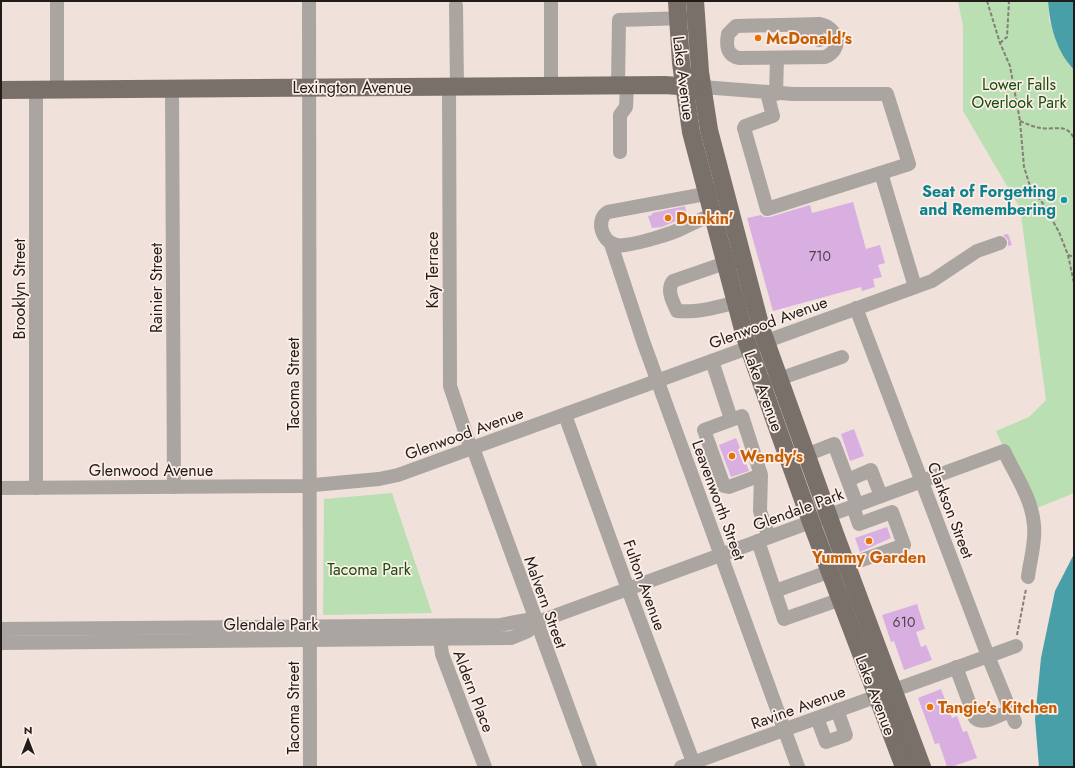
<svg xmlns="http://www.w3.org/2000/svg" width="1075" height="768" font-family="Jost,sans-serif">
<style>
.green{fill:#b9dfb3}
.water{fill:#499fa7}
.building{fill:#d9afe1}
.lines{fill:none;stroke-linecap:round;stroke-linejoin:round}
.path{stroke:#877d79;stroke-width:2;stroke-dasharray:4 2;stroke-linecap:butt}
.minor{stroke:#aaa5a1;stroke-width:14}
.major{stroke:#797069;stroke-width:18}
.food-dot{fill:#e8710a;stroke:#fdeee8;stroke-width:1.5}
.culture-dot{fill:#0f9aa8;stroke:#fdeee8;stroke-width:1.5}
.labels{text-anchor:middle;stroke-width:3.5;stroke-linejoin:round;paint-order:stroke}
.number-label{font-size:14px;fill:#4f414c}
.food-label{font-size:16px;font-weight:bold;fill:#c56008;stroke:#fdeee8;text-anchor:start}
.street-label{font-size:16px;fill:#211c1a;stroke:#fdeee8}
.park-label{font-size:16px;fill:#154e0a;stroke:#fdeee8}
.culture-label{font-size:16px;font-weight:bold;fill:#0d838f;stroke:#fdeee8;text-anchor:end}
</style>
<rect width="100%" height="100%" fill="#f0e1db"/>
<!-- green -->
<g class="green">
<polygon points="958,1 1048,1 1049,20 1069,65 1074,70 1074,493 1032,510 996,431 1029,417 1046,400 1020,208 963,111 963,26"/>
<polygon points="392,493 432,613 323,615 324,499"/>
</g>
<!-- water -->
<g class="water">
<path d="M 1048,1 L 1074,1 L 1074,70 C 1056,51 1050,26 1048,1 Z"/>
<polygon points="1074,554 1074,767 1039,767 1035,719 1041,658 1055,591"/>
</g>
<!-- building -->
<g class="building">
<polygon points="853,202 866,249 880,245 885,263 878,265 882,277 873,279 875,287 862,291 861,287 773,311 747,218 761,215 764,217 770,217 810,205 812,213"/>
<polygon points="685,206 687,216 662,227 652,228 648,216 652,215 652,213"/>
<polygon points="1008,234 1012,245 1008,246 1008,240 1003,235"/>
<polygon points="854,429 864,456 850,461 841,434"/>
<polygon points="736,438 749,471 731,477 719,445"/>
<polygon points="887,527 891,538 860,552 855,538"/>
<polygon points="917,604 925,629 916,632 921,647 926,645 932,660 904,670 894,641 891,642 882,615"/>
<polygon points="941,689 952,718 957,716 963,732 967,731 977,758 951,767 947,767 939,743 935,744 918,698"/>
</g>
<g class="lines">
<!-- path -->
<g class="path">
<polyline points="987,1 1000,43 1010,66 1020,121 1024,167 1030,186 1044,205 1059,232 1068,255 1074,283"/>
<polyline points="1000,43 1007,37 1009,1"/>
<path d="M 1020,121 C 1027,124 1034,127 1041,128 C 1054,130 1068,123 1074,139"/>
<polyline points="1068,255 1074,257"/>
<polyline points="1017,635 1026,589"/>
</g>
<!-- minor -->
<g class="minor">
<polyline points="57,1 57,89"/>
<polyline points="309,1 310,767"/>
<polyline points="456,5 457,87"/>
<path d="M 820,24 C 839,28 843,50 825,57 L 739,58 C 726,55 726,45 728,34 L 736,26 Z"/>
<polyline points="801,29 815,31 819,40"/>
<polyline points="618,85 619,20 687,18"/>
<polyline points="551,86 551,1"/>
<polyline points="449,87 450,386 471,449"/>
<polyline points="702,87 793,94 887,94 909,164 767,209 744,128 745,126 773,116 767,93"/>
<polyline points="172,89 174,487"/>
<polyline points="36,90 36,488"/>
<polyline points="776,94 777,58"/>
<polyline points="620,152 620,115 626,107 627,85"/>
<polyline points="881,173 915,287"/>
<path d="M 716,192 L 608,212 C 594,219 602,249 625,245 C 640,243 672,234 685,227 C 698,221 708,215 722,212"/>
<polyline points="611,244 643,341 798,767"/>
<path d="M 734,260 L 673,281 C 666,290 673,302 677,311 C 699,313 723,306 744,300"/>
<polyline points="856,308 988,656 1015,722"/>
<polyline points="712,361 731,419"/>
<polyline points="770,382 842,357"/>
<polyline points="565,415 628,589 695,767"/>
<polyline points="473,448 590,767"/>
<polyline points="806,455 834,444 857,505"/>
<polyline points="761,475 729,487 724,486 704,430 742,416 761,475 760,511 769,537"/>
<polyline points="848,480 871,470 881,496"/>
<polyline points="1,488 303,486 379,479 398,475 932,281 977,251 1000,243"/>
<polyline points="758,541 784,619 850,596"/>
<polyline points="775,591 904,545 892,512 859,524 853,507"/>
<polyline points="1,629 500,625 526,620 535,623"/>
<polyline points="439,630 442,654 485,767"/>
<path d="M 1,643 L 511,638 L 528,631 L 535,623 L 1004,451 C 1015,475 1032,498 1034,525 C 1036,542 1030,560 1028,577"/>
<path d="M 956,667 L 975,718 C 983,725 995,717 1003,714"/>
<polyline points="817,718 826,742 846,735 837,710"/>
<polyline points="681,767 1016,646"/>
</g>
<!-- major -->
<g class="major">
<polyline points="677,1 681,63 691,132 745,337 811,522 904,767"/>
<polyline points="695,1 700,72 709,130 761,328 835,534 922,767"/>
<polyline points="1,90 664,85 694,87"/>
</g>
</g>
<!-- markers -->
<g class="food-dot">
<circle cx="758" cy="38" r="4"/>
<circle cx="668" cy="218" r="4"/>
<circle cx="732" cy="456" r="4"/>
<circle cx="869" cy="541" r="4"/>
<circle cx="930" cy="707" r="4"/>
</g>
<circle class="culture-dot" cx="1064" cy="200" r="4"/>
<g class="labels">
<!-- number labels -->
<g class="number-label">
<text x="820" y="261">710</text>
<text x="904" y="627">610</text>
</g>
<!-- food labels -->
<g class="food-label">
<text x="766" y="44">McDonald's</text>
<text x="676" y="224">Dunkin'</text>
<text x="740" y="462">Wendy's</text>
<text x="869" y="563" text-anchor="middle">Yummy Garden</text>
<text x="938" y="713">Tangie's Kitchen</text>
</g>
<!-- street labels -->
<g class="street-label">
<text transform="translate(684 78) rotate(83)" y="6">Lake Avenue</text>
<text x="352" y="93">Lexington Avenue</text>
<text transform="translate(432 270) rotate(-90)" y="6">Kay Terrace</text>
<text transform="translate(156 288) rotate(-90)" y="6">Rainier Street</text>
<text transform="translate(19 289) rotate(-90)" y="6">Brooklyn Street</text>
<text transform="translate(768 322) rotate(-20)" y="6">Glenwood Avenue</text>
<text transform="translate(293 384) rotate(-90)" y="6">Tacoma Street</text>
<text transform="translate(764 391) rotate(70)" y="6">Lake Avenue</text>
<text transform="translate(464 433) rotate(-20)" y="6">Glenwood Avenue</text>
<text x="151" y="476">Glenwood Avenue</text>
<text transform="translate(719 500) rotate(70)" y="6">Leavenworth Street</text>
<text transform="translate(798 509) rotate(-20)" y="6">Glendale Park</text>
<text transform="translate(951 510) rotate(69)" y="6">Clarkson Street</text>
<text transform="translate(645 585) rotate(70)" y="6">Fulton Avenue</text>
<text transform="translate(546 602) rotate(70)" y="6">Malvern Street</text>
<text x="271" y="630">Glendale Park</text>
<text transform="translate(474 691) rotate(69)" y="6">Aldern Place</text>
<text transform="translate(876 695) rotate(69)" y="6">Lake Avenue</text>
<text transform="translate(798 707) rotate(-20)" y="6">Ravine Avenue</text>
<text transform="translate(293 708) rotate(-90)" y="6">Tacoma Street</text>
</g>
<!-- park labels -->
<g class="park-label">
<text x="1019" y="90">Lower Falls<tspan x="1019" dy="18">Overlook Park</tspan></text>
<text x="369" y="575">Tacoma Park</text>
</g>
<!-- culture labels -->
<g class="culture-label">
<text x="1056" y="197">Seat of Forgetting<tspan x="1056" dy="18">and Remembering</tspan></text>
</g>
</g>
<!-- border -->
<rect width="1075" height="768" fill="none" stroke="#211c1a" stroke-width="4"/>
<!-- north arrow -->
<g transform="translate(28 740)" stroke="#fdeee8" stroke-width="3" paint-order="stroke">
<path d="M0-3L7 15L0 10L-7 15Z" fill="#211c1a"/>
<text y="-6" font-size="11" font-weight="bold" text-anchor="middle" fill="#211c1a">N</text>
</g>
</svg>
